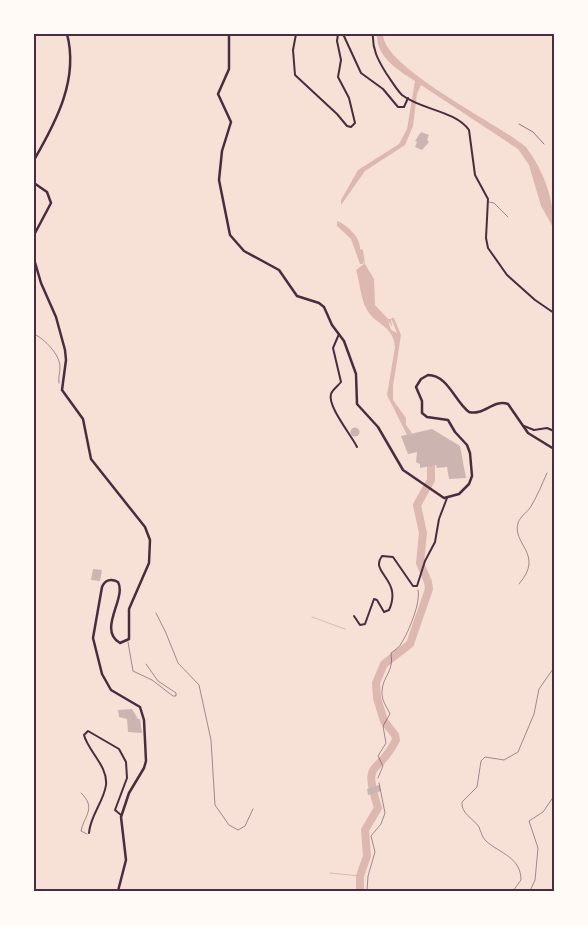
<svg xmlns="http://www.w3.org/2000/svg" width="588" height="925" font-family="'Fira Sans',sans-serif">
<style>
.water{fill:#dcb8b0}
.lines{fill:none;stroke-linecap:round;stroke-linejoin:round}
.stream{stroke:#dcb8b0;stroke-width:1}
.river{stroke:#dcb8b0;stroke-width:8}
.building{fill:#ccb4b1}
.path{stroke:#4a2c40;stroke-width:0.5}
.service{stroke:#4a2c40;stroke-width:0.5}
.minor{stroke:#4a2c40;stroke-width:2}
.tertiary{stroke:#4a2c40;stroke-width:2.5}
.primary{stroke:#4a2c40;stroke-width:2.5}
.rail{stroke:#8f747c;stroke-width:1}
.neatline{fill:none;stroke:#4a2c40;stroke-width:2}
</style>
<rect width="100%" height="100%" fill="#f7e1d7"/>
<!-- water -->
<g class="water">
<path d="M 377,34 L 383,34 C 383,68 499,124 526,147 C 544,171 554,199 554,229 L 541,206 L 529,165 L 518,149 L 421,85 L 417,94 L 413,126 L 405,145 L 365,171 L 341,205 L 341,200 L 358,170 L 399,144 L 407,129 L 415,81 C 398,70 376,57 377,34 Z"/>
<path d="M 337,221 C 348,225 361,239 360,249 L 363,250 L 365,264 L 374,279 L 375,305 L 388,319 L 391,319 L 392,327 L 388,320 L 391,330 L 397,333 L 391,318 L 394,318 L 401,335 L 393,386 L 393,400 L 406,418 L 406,425 L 412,433 L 407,435 L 387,395 L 395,347 C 393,324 374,325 366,308 C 360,296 360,282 356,270 L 364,264 L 364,260 L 363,264 L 360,264 L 351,239 L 337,226 Z"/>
</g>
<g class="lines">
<!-- stream -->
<g class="stream">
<polyline points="312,617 345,629"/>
<polyline points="330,873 360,876"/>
</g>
<!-- river -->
<path class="river" d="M 360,891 L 360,876 L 367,856 L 365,830 L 378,808 C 362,757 377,778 396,740 L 395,735 L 384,721 L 377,698 L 376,683 L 384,664 L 410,644 L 429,589 L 428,582 L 420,563 L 423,533 L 417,505 L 431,480 L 431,466"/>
</g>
<!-- building -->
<g class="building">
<polygon points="421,132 429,135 427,140 429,142 422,150 415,147 417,142 415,141"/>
<circle cx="355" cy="432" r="4.5"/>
<polygon points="432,429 460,446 466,478 449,479 447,467 437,468 436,465 420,468 420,464 416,462 417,452 408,454 401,436"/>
<polygon points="93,569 102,570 100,581 91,580"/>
<polygon points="132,709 138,719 140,719 142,733 128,732 127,719 119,717 118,710"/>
<polygon points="379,785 381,791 368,795 367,789"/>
</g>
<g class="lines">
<!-- path -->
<g class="path">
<path d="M 34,334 C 45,339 60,355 60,367 C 60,373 58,378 59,383"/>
<path d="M 519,584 C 545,554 512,545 518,523 C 520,517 526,513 530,508 C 537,497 542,484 547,473"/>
<polyline points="156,613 166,633 178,663 199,685 211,740 215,805 229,825 238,830 245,826 253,809"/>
<path d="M 378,778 L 383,766 L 378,756 L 386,743 L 383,726 L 390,714 C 387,707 381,700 382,691 C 383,675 394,673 391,653 C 395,650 400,647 402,642 C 409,631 421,602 418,590"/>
<polyline points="367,891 368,876 375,852 371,836 381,824 385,813 379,783"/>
<path d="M 513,891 L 521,880 C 521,857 499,853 486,841 C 482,837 481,832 479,827 C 473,818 461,814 462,802 L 477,787 L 481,761 L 485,757 L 504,760 L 518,752 L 534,714 L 539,689 L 553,669 L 554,659"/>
<polyline points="530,891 535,880 538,848 529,821 543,812 554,796"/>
</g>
<!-- service -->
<g class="service">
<polyline points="489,202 494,203 508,217"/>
<polyline points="128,642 133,671 152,680 173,696 176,696 176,693 158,681 146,664"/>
<path d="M 81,793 C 97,808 84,816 81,831 L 87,834"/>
</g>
<!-- minor -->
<g class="minor">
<polyline points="296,34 293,50 295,75 337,114 347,126 351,127 355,123 349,98 338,77 341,60 337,41 338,34"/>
<polyline points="343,34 361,73 383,89 398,107 404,107 408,98"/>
<path d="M 373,34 C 372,49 378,60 386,73 C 391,80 396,89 402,95 C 421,110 454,110 469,130 L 475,175 L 488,199 L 486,238 L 488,248 L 507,275 L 535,300 L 554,313"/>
<path d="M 339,334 L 333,348 L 341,382 C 338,386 333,389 331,394 C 327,406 352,436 357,447"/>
<polyline points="524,426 534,430 547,428 554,431"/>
<path d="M 354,616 L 360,625 L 365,624 L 374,599 L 377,600 L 384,612 L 389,610 C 403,579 369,573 382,556 L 393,557 L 413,586 L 417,586 L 425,561 L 435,542 L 439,519 L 447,498"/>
<path d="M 89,833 C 90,816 104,801 106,785 C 108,766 88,751 84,735 L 88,731 L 119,749 L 126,762 L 127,778 L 115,810 L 121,815"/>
</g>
<!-- tertiary -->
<path class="tertiary" d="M 229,34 L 229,69 L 218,94 L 231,122 L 222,151 L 219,180 L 230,235 L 244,251 L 279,270 L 297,296 L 319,303 L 324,307 L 332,325 L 344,341 L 356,374 L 357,404 L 378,427 L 403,470 L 444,498 L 459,494 L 469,484 L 472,476 L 470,453 L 467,445 L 455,432 L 448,420 L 427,417 L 422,413 L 422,401 L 416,387 L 421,379 L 428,375 C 448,375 455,402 469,412 C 484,416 493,399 508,404 L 528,433 L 554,449"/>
<!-- primary -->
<g class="primary">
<path d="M 34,160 C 56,122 79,79 67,34"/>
<polyline points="34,183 47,192 51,203 34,235"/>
<path d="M 34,259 L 41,283 L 56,317 L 65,350 L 66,360 L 62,390 L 83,419 L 91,459 L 145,527 L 150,540 L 149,563 L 129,609 L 129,639 L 120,643 C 97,630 127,598 118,582 C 111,578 105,580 102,587 L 93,638 L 102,674 L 111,690 L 140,707 L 144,720 L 146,761 L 144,768 L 129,793 L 121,817 L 126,860 L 118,891"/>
</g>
<!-- rail -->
<polyline class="rail" points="519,124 533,132 544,144"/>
</g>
<!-- border -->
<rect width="588" height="925" fill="none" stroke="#fffaf5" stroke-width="70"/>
<rect x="35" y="35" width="518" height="855" class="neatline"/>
</svg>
